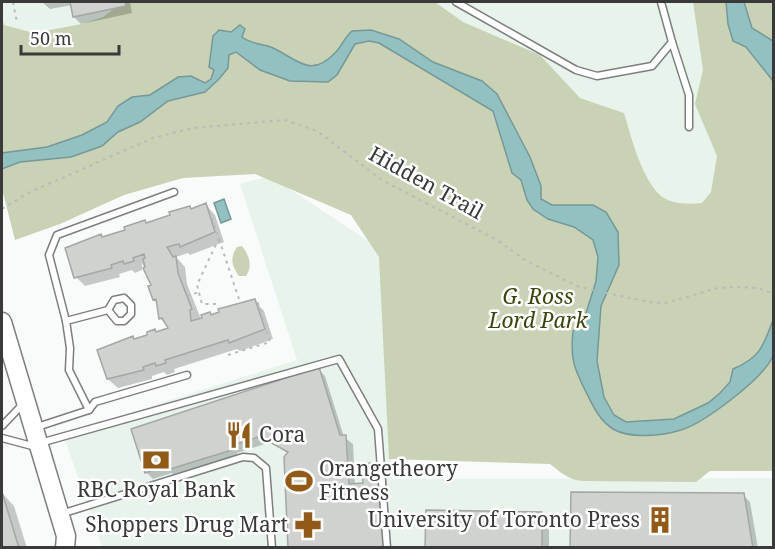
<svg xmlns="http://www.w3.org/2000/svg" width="775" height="549" font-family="'Noto Serif',serif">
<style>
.built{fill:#e7f3eb}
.green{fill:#c9d2b4}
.water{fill:#91c1c1;stroke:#779898;stroke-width:1.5}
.shadow{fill:#0003}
.building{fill:#cfd2cf;stroke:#a5a7a4;stroke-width:1.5}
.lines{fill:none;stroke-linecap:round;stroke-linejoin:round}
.service-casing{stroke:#7c7f7d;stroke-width:9}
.secondary-casing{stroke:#7c7f7d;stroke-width:21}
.path{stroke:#b9bbba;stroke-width:2;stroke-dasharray:3 4.5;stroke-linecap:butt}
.service{stroke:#fff;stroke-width:6}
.secondary{stroke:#fff;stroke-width:18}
.labels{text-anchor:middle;stroke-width:5;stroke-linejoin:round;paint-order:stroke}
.street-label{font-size:21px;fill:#393a39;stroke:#fff}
.park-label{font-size:21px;font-style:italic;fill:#39450a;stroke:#fff}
.poi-label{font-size:21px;fill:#393a39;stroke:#fff;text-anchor:start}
</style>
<rect width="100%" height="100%" fill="#f8fbf9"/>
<!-- built -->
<g class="built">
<polygon points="2,2 141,2 2,56"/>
<polygon points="435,2 695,2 728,168 717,197 688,214 654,207 624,113 580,98 537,63 461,21"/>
<polygon points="270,176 382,250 392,479 773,478 773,547 102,547 63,434 297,360 240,184"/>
</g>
<!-- green -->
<g class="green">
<path d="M 123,2 L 435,2 L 463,22 L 540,55 L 580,98 L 624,113 C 632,138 641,178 661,196 C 672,205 689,204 702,203 L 711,192 L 717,156 L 695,104 L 703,70 L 693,2 L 773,2 L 773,471 L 710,471 L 696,482 L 584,481 C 570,481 560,472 550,464 L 389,459 L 379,257 L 351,215 L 255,174 L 183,178 L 124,195 L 60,224 L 15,240 L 2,189 L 2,18 L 4,25 L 34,33 L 82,24 L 103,17 Z"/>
<path d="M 242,246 C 249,255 253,266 246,276 L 239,276 C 231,266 230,257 237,247 Z"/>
</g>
<!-- water -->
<g class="water">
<polygon points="726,2 744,2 752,28 773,41 773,81 746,47 733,41 728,24"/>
<path d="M 240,25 L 245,29 L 242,37 C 252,45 263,43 273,48 C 297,59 310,79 335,53 C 342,46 344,38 352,31 L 371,30 L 399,39 L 433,62 L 482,81 L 497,94 L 530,157 L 541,186 L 541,199 L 552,205 L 593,205 L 606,212 L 618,232 L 619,265 L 601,306 L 597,361 L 604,397 L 614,415 L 626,422 L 674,419 L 708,403 L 720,393 L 730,382 L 733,369 C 761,357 763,346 773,320 C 774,330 775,347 773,356 C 763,379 704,423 681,430 C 662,436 630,439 613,429 C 599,420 593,406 586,392 C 574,368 570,359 573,331 L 583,323 L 596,281 L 598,257 L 593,240 L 574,227 L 548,219 L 533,209 L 527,200 L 521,180 L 512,173 L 493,111 L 379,43 L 369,41 L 355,44 L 337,75 L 328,82 L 290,81 L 260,70 L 236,52 L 229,55 L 228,68 L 219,79 L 205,92 L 168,101 L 140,122 L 118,132 L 102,146 L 71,157 L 20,162 L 2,169 L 2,153 L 47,147 L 82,135 L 107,122 L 118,106 L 132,97 L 150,95 L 178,77 L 191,76 L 205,83 L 211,79 L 214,70 L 209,67 L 213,36 L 219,30 L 231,32 Z"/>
<polygon points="224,199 231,219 221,223 214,203"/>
</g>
<!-- shadow -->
<g class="shadow">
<polygon points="42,2 130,2 132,13 81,24 74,17 72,5 50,9"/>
<polygon points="206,205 215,215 224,242 190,255 188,253 176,257 185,267 187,284 201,319 210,313 212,316 255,301 264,311 273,339 240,351 237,349 174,369 175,372 167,375 164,372 152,376 152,379 118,388 108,379 99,350 149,336 155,331 157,333 170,329 160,318 158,304 154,300 153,286 142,263 142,270 135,273 132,270 119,274 120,277 85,286 76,277 103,239"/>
<polygon points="318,369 325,376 344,437 353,444 355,485 364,485 379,464 386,471 390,548 290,548 289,454 271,442 237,453 238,457 175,477 172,473 153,479 146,472"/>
<polygon points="2,493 14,506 27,548 2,548"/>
<polygon points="743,495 750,502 758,548 572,548"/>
<polygon points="542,513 549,520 549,548 427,548"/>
</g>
<!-- building -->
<g class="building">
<polygon points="70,2 125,2 126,6 73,17"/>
<polygon points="206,203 215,232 180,247 179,244 167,247 173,257 176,256 178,273 192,309 190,310 191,321 202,318 201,315 210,312 211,315 219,312 218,309 255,299 265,329 229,343 228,340 165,360 166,363 156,366 155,363 143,367 144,370 107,379 97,350 133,336 134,339 147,335 147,332 155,329 156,332 168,328 162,318 159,319 156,299 153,300 148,286 151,285 143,268 145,267 143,259 145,258 144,254 133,258 134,261 124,264 123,261 111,265 112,268 74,278 65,248 101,234 102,237 125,230 124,227 145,220 146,223 170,215 169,212 190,206 191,209"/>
<polygon points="319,367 340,435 346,435 349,484 363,483 362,464 380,462 384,548 288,548 284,457 288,452 266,440 264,435 231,446 232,450 167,470 166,466 145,473 131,429"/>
<polygon points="2,492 19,548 2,548"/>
<polygon points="571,492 744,493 753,548 570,548"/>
<polygon points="426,510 542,512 542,548 425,548"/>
</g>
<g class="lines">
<defs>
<g id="service">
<polyline points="456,2 576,70 597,76 652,66 672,42 661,2"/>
<polyline points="672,42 689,95 689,127"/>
<polyline points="66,321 108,310 114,300 124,298 131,305 131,314 124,321 117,321 108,310"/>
<polyline points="89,410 95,402 187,375"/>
<polyline points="2,426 23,404"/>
<polyline points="37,427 89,410 69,370 70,348 66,321 49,255 57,235 174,192"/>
<polyline points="2,438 36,447"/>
<polyline points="40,443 339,359 378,429 387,548"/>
<polyline points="61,514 243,457 254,458 266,468 272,548"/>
</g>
<polyline id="secondary" points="2,322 66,536 65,548"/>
</defs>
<!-- service casing -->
<use href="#service" class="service-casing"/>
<!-- secondary casing -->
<use href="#secondary" class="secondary-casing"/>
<!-- path -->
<g class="path">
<polyline points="13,2 17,23"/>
<polyline points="2,209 28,193 153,138 193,128 285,120 317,131 382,180 497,240 525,260 579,287 649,302 665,303 718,288 736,287 758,288 774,294"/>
<polyline points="212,218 239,299"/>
<polyline points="219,238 197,285 202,304 219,304"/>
<polyline points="187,296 199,292"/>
<polyline points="228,355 270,342 257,300"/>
</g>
<!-- service -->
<use href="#service" class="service"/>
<!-- secondary -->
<use href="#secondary" class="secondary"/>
</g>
<!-- icons -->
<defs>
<symbol id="restaurant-bare" viewBox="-9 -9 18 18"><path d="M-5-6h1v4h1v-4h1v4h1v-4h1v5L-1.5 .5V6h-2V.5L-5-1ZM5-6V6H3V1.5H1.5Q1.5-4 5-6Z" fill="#935a15" stroke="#fff" stroke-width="2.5" paint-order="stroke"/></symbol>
<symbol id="bank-bare" viewBox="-9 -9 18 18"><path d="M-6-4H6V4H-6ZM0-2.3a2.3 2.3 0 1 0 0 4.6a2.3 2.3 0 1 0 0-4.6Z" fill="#935a15" stroke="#fff" stroke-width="2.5" paint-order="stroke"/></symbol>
<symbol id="stadium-bare" viewBox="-9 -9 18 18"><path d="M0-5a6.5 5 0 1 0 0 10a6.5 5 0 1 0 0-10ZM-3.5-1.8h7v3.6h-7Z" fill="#935a15" stroke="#fff" stroke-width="2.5" paint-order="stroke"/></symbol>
<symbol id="building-bare" viewBox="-9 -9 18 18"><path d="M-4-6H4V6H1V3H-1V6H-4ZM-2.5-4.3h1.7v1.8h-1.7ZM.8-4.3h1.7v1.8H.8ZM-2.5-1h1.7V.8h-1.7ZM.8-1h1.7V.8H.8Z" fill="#935a15" stroke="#fff" stroke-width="2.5" paint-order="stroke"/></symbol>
<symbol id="pharmacy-bare" viewBox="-9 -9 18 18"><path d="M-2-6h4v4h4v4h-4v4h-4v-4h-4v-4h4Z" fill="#935a15" stroke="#fff" stroke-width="2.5" paint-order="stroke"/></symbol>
</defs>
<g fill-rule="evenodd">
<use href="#restaurant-bare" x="220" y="416" width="38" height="38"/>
<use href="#bank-bare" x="137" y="441" width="38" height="38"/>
<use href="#stadium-bare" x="280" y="462" width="38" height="38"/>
<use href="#building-bare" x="641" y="501" width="38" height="38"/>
<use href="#pharmacy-bare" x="289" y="506" width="38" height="38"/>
</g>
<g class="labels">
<!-- street labels -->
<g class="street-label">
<text transform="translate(426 183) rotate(29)" y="7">Hidden Trail</text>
</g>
<!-- park labels -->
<g class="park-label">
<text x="538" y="304">G. Ross<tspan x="538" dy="24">Lord Park</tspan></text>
</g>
<!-- poi labels -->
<g class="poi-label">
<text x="259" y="442">Cora</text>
<text x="319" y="476">Orangetheory<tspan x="319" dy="24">Fitness</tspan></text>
<text x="156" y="497" text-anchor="middle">RBC Royal Bank</text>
<text x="640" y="527" text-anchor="end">University of Toronto Press</text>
<text x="288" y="532" text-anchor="end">Shoppers Drug Mart</text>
</g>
</g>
<!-- border -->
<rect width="775" height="549" fill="none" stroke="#393a39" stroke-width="6"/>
<!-- scale -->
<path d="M21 45v9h98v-9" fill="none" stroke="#393a39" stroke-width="3"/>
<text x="30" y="45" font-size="18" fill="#393a39" stroke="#ffffff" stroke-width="4.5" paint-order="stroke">50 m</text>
</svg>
